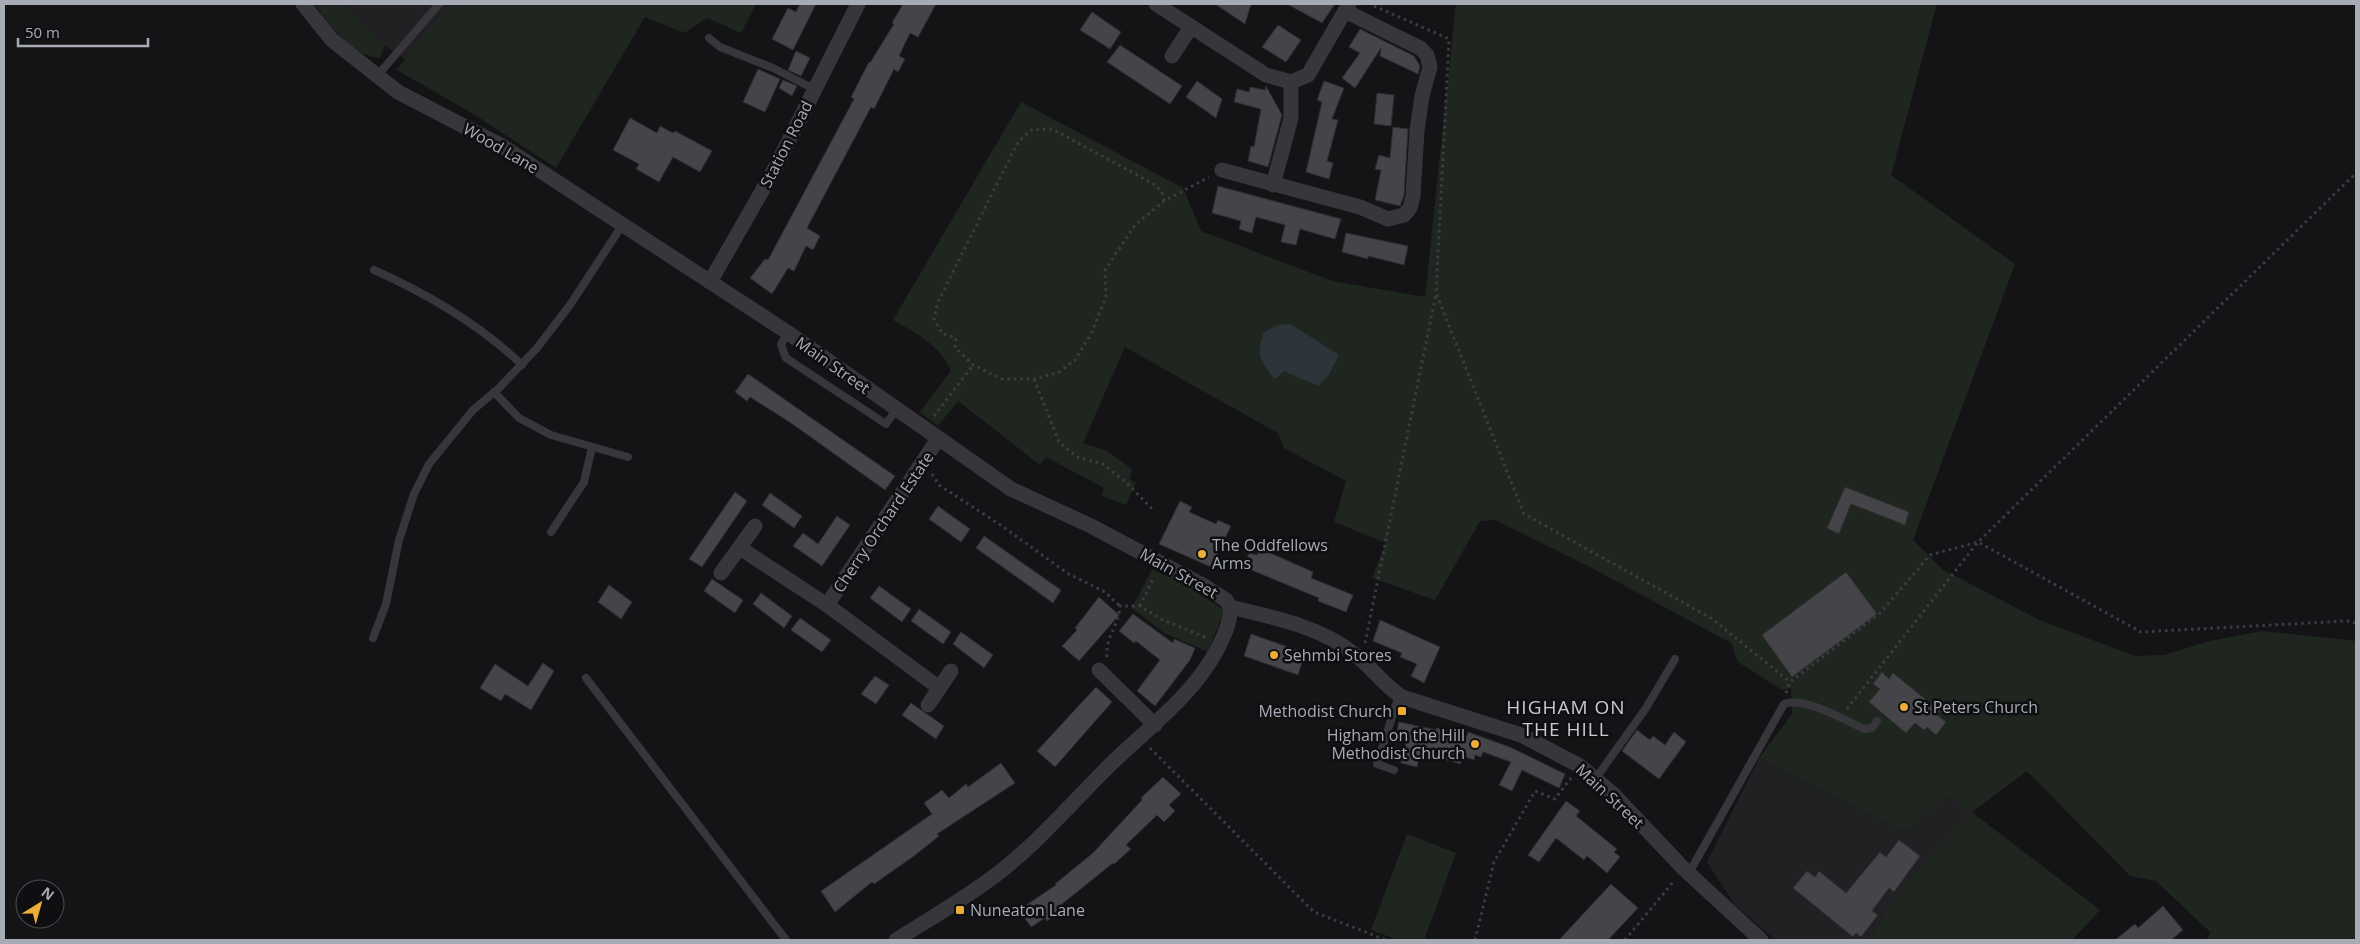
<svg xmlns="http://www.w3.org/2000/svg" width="2360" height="944" font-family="'Open Sans',sans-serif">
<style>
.built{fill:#212123}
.green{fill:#1f2620}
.water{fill:#2d353b}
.building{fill:#444449;stroke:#2f2f32}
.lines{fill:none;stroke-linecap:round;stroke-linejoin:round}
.path{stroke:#3c3d42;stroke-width:3;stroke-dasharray:2.5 4;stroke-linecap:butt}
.lane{stroke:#36363b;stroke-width:8}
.street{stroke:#36363b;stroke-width:15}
.poi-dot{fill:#eaae39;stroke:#0f0f11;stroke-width:2}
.labels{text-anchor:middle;stroke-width:5;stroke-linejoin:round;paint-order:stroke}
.street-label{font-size:16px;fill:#a7abb6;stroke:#0f0f11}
.poi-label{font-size:16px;fill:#a7abb6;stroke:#0f0f11;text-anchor:start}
.quarter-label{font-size:19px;letter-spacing:1px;fill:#c8cad2;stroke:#0f0f11}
</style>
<rect width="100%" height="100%" fill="#141416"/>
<!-- built -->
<g class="built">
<polygon points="342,4 452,4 405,59 385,46"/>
<polygon points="1759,758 1904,833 1950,795 2100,910 2072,940 1775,940 1735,905 1707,862"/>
</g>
<!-- green -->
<g class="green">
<path d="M 314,4 L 342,4 L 385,46 L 380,58 C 349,55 332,27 314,4 Z"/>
<polygon points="452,4 756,4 741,33 707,18 684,33 645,17 556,168 475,115 397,70 418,41"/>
<path d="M 1456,4 L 1937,4 L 1891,175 L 2015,264 L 1913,540 L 1942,569 L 2039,620 L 2135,656 L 2164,655 L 2210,641 L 2262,631 L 2356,641 L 2356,940 L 2207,940 L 2210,932 L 2156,881 L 2130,876 L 2027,771 L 1971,813 L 2100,910 L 2072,940 L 1870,940 L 1884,920 L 1889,905 L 1933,852 L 1971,813 L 1950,795 L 1904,833 L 1759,758 L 1792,714 L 1791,688 L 1782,690 L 1738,662 L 1731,643 L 1590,567 L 1495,520 L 1480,521 L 1435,600 L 1372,578 L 1386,543 L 1334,522 L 1346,481 L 1284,448 L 1278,433 L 1125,347 L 1083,443 L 1107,451 L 1132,469 L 1130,480 L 1136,482 L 1126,505 L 1101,496 L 1104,488 L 1046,457 L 1040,465 L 958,401 L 938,426 L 920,412 L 951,371 C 941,346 916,333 893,320 L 1021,102 L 1183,188 L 1201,231 L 1332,281 L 1425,297 Z"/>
<polygon points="1152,569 1184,584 1222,609 1222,616 1208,652 1164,633 1132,608"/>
<polygon points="1407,834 1456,853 1424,940 1398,940 1371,930"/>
</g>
<!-- water -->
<path class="water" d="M 1290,324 L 1339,355 L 1328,376 L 1318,386 L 1284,371 L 1275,379 C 1260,362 1256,353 1264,332 L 1278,325 Z"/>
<!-- building -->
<g class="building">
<polygon points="800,4 816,4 793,50 772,39 788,8 796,12"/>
<polygon points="903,4 936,4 918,37 910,33 899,56 905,59 898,72 894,69 874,109 871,107 807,228 820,236 813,250 806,246 794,271 788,268 772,294 750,278 765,259 768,260 854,99 851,97 869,62 870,63 894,24 892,23"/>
<polygon points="1215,4 1251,4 1245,24"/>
<polygon points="1287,4 1335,4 1322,23"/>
<polygon points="1092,12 1121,32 1110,49 1080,30"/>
<polygon points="1278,25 1301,40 1286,62 1262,47"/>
<polygon points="1360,29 1414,56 1420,66 1418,74 1380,56 1381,48 1355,88 1342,78 1360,53 1349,47"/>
<polygon points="1120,45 1182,86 1170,104 1107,62"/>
<polygon points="796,51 810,58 801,76 788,70"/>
<polygon points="758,69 780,79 765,112 743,102"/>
<polygon points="783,80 797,86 792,96 779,88"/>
<polygon points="1197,81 1222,99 1216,118 1186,97"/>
<polygon points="1324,81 1344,88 1332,119 1338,120 1327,161 1333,163 1329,179 1306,172 1322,102 1317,100"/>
<polygon points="1266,86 1282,115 1268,167 1248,161 1251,146 1254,147 1261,109 1234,102 1237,89 1249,92 1250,87 1265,90"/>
<polygon points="1377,93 1394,95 1391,126 1374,124"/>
<polygon points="630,118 657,133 660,126 673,133 675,131 712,151 700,172 673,157 659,182 636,169 639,164 613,150"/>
<polygon points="1393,127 1408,129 1404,195 1400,206 1375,200 1381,170 1375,169 1379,155 1390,158"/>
<polygon points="1218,186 1341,219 1335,239 1300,229 1296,245 1281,242 1285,225 1256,217 1252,233 1239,229 1241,221 1212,213"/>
<polygon points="1346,233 1408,246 1404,265 1368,256 1368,259 1342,252"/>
<polygon points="748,374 895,476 885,490 791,423 750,397 747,401 735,392"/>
<polygon points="1845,487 1909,512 1905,525 1851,504 1839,534 1827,528"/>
<polygon points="735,492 747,501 702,567 689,559"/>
<polygon points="770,493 802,516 794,528 762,505"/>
<polygon points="1180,501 1192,507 1189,512 1216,524 1218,520 1231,526 1211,567 1159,544"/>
<polygon points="938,506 970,529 961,542 929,519"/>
<polygon points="837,516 850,525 822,566 793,546 803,533 818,544"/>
<polygon points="984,536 1061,590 1053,603 976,548"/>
<polygon points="1259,548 1313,572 1311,578 1353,595 1346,612 1318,601 1319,598 1244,567 1249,553 1257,555"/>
<polygon points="1846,572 1877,614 1792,677 1762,635"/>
<polygon points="712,579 743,600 735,613 704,591"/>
<polygon points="609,585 632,602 621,619 598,602"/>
<polygon points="879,586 911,609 902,622 870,598"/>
<polygon points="761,593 792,616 784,628 753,604"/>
<polygon points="1099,597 1119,615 1079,661 1062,646 1077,630 1075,628"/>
<polygon points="919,609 951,632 943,644 911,621"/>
<polygon points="1133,614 1173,643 1174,639 1195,648 1190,660 1155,706 1137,691 1160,660 1136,641 1134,643 1119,631"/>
<polygon points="800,618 831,640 822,652 791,630"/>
<polygon points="1380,620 1440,647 1424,683 1411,676 1417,664 1400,657 1402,653 1373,641"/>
<polygon points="961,632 993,655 984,668 953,644"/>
<polygon points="1251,634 1305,653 1298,675 1244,656"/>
<polygon points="543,663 554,671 531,710 505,694 501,701 480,688 495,664 528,686"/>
<polygon points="1882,672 1889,679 1893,673 1940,711 1937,715 1946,722 1936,735 1927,727 1924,730 1915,723 1906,733 1869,702 1880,689 1873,684"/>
<polygon points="875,676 889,685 876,704 861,694"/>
<polygon points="1096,687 1112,702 1055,767 1037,751"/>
<polygon points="911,703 944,726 936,739 902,715"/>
<polygon points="1399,722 1436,730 1436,728 1467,736 1468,732 1512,748 1565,774 1559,788 1522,770 1512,791 1499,785 1511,762 1483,752 1481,757 1475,755 1474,760 1463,756 1460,764 1427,754 1426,759 1419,758 1417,767 1401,763 1407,739 1396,736"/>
<polygon points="1637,730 1650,740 1653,736 1665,745 1674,732 1686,742 1659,779 1622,751"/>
<polygon points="1001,763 1015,783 937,834 939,836 914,856 874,884 872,882 835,912 821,891 932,814 924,803 942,790 949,798 966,784 968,787"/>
<polygon points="1163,777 1181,794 1169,805 1175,811 1164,822 1157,815 1126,845 1131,849 1114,864 1113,863 1062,904 1065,908 1047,921 1045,918 1031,927 1019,910 1056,885 1055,884 1093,853 1142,800 1141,798"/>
<polygon points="1566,801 1580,811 1576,816 1617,849 1614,852 1620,857 1607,873 1587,856 1584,860 1556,838 1539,862 1528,855"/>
<polygon points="1899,840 1920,856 1894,892 1889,888 1872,911 1878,915 1861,937 1856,933 1853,937 1793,888 1807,871 1815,877 1819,871 1846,893 1880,852 1886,857"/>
<polygon points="1611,884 1638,908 1608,940 1559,940"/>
<polygon points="2163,906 2183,930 2171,940 2115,940 2135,924 2138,928"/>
</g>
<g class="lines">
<!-- path -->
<g class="path">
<polyline points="1374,6 1449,39 1436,293 1524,514 1711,618 1790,682"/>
<polyline points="1164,201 1162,192 1154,184 1052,129 1031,130 1018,142 937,304 934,319 942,333 956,338 955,347 973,365 1002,379 1034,379 1059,372 1075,360 1091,334 1106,297 1105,270 1135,225 1164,201 1209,177"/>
<polyline points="1034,379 1059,442 1077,457 1103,464 1127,483 1154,511"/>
<polyline points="934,416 973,365"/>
<polyline points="932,474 939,485 1002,526 1067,573 1105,592 1120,606"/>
<polyline points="1140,606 1154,577"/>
<polyline points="1365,643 1436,294"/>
<path d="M 1107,657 C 1105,638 1119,625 1120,606 L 1140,606 L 1163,620 L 1207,638"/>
<polyline points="1786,693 1790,682 1880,613 1930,555 1978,542 2356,173"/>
<polyline points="1847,709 1978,542 2141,632 2347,621 2356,623"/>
<polyline points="1150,748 1314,912 1386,940"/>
<polyline points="1475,940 1494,862 1535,791 1555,799 1571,778"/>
<polyline points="1625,940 1674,881"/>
</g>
<!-- lane -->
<g class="lane">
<polyline points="709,38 720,47 773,68 814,89"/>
<polyline points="377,76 439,4"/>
<path d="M 374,270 C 428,294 479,324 522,365"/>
<polyline points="787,332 781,345 786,358 886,424 896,410"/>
<polyline points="494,392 519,418 551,435 628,457"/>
<polyline points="551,532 584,482 592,447"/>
<polyline points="373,638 386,604 399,540 414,494 429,464 473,410 498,389 537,348 570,305 623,224"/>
<polyline points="586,678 786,940"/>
<polyline points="1394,770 1377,764 1399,695"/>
<polyline points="1596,778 1646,708 1675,659"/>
<path d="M 1689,873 L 1784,704 C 1804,696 1845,720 1864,729 L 1872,728 L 1877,721"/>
</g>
<!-- street -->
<g class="street">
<path d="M 303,4 L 332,40 L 398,92 L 502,146 L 787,332 L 1011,489 L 1091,526 L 1206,587 L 1226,600 L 1230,607 C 1271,617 1319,626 1353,653 C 1371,666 1383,685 1402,697 L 1521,735 L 1580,766 L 1613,794 L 1684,869 L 1761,940"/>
<polyline points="1156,4 1266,75 1291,82 1308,75 1349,4"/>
<polyline points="1172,56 1191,27"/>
<polyline points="1222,170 1360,207 1388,219 1404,215 1410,208 1413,196 1417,131 1422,96 1430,67 1427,55 1420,48 1345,11"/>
<polyline points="1273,185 1291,118 1291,82"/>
<polyline points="710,282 774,170 858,4"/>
<polyline points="740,548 827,605 938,687"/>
<polyline points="721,573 755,526"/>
<polyline points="827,605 938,439"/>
<polyline points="1099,670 1155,725"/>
<polyline points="928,705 951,671"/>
<path d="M 896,940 C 931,918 968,897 1001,871 C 1039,841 1070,805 1104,771 C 1143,731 1190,700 1217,650 C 1224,636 1231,622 1230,607"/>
</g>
</g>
<!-- markers -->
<g class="poi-dot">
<circle cx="1202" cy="554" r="5"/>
<circle cx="1274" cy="655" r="5"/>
<circle cx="1904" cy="707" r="5"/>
<rect x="1397" y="706" width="10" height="10" rx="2.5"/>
<circle cx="1475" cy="744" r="5"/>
<rect x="955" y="905" width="10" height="10" rx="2.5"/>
</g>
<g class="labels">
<!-- street labels -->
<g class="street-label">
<text transform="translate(786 144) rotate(-63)" y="6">Station Road</text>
<text transform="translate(501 148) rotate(30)" y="6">Wood Lane</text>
<text transform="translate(833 365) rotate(35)" y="6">Main Street</text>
<text transform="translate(883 522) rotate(-56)" y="6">Cherry Orchard Estate</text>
<text transform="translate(1179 573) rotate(29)" y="6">Main Street</text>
<text transform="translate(1610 796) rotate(43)" y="6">Main Street</text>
</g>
<!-- poi labels -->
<g class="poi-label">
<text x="1212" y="551">The Oddfellows<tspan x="1212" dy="18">Arms</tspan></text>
<text x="1284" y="661">Sehmbi Stores</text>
<text x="1914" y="713">St Peters Church</text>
<text x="1392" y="717" text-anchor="end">Methodist Church</text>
<text x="1465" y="741" text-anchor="end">Higham on the Hill<tspan x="1465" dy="18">Methodist Church</tspan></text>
<text x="970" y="916">Nuneaton Lane</text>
</g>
<!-- quarter labels -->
<g class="quarter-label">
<text x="1566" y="714">HIGHAM ON<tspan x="1566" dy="22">THE HILL</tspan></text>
</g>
</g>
<!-- border -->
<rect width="2360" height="944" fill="none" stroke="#a7abb6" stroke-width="10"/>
<!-- north arrow -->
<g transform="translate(40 904) rotate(37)"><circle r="24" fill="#0f0f11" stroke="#4c4d53"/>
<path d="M0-4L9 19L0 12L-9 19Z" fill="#eaae39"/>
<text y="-8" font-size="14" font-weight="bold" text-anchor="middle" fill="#a7abb6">N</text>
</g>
<!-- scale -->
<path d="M18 38v8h130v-8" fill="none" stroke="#a7abb6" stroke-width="2.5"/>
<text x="25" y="38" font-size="15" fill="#a7abb6" stroke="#0f0f11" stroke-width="4" paint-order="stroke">50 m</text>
</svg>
